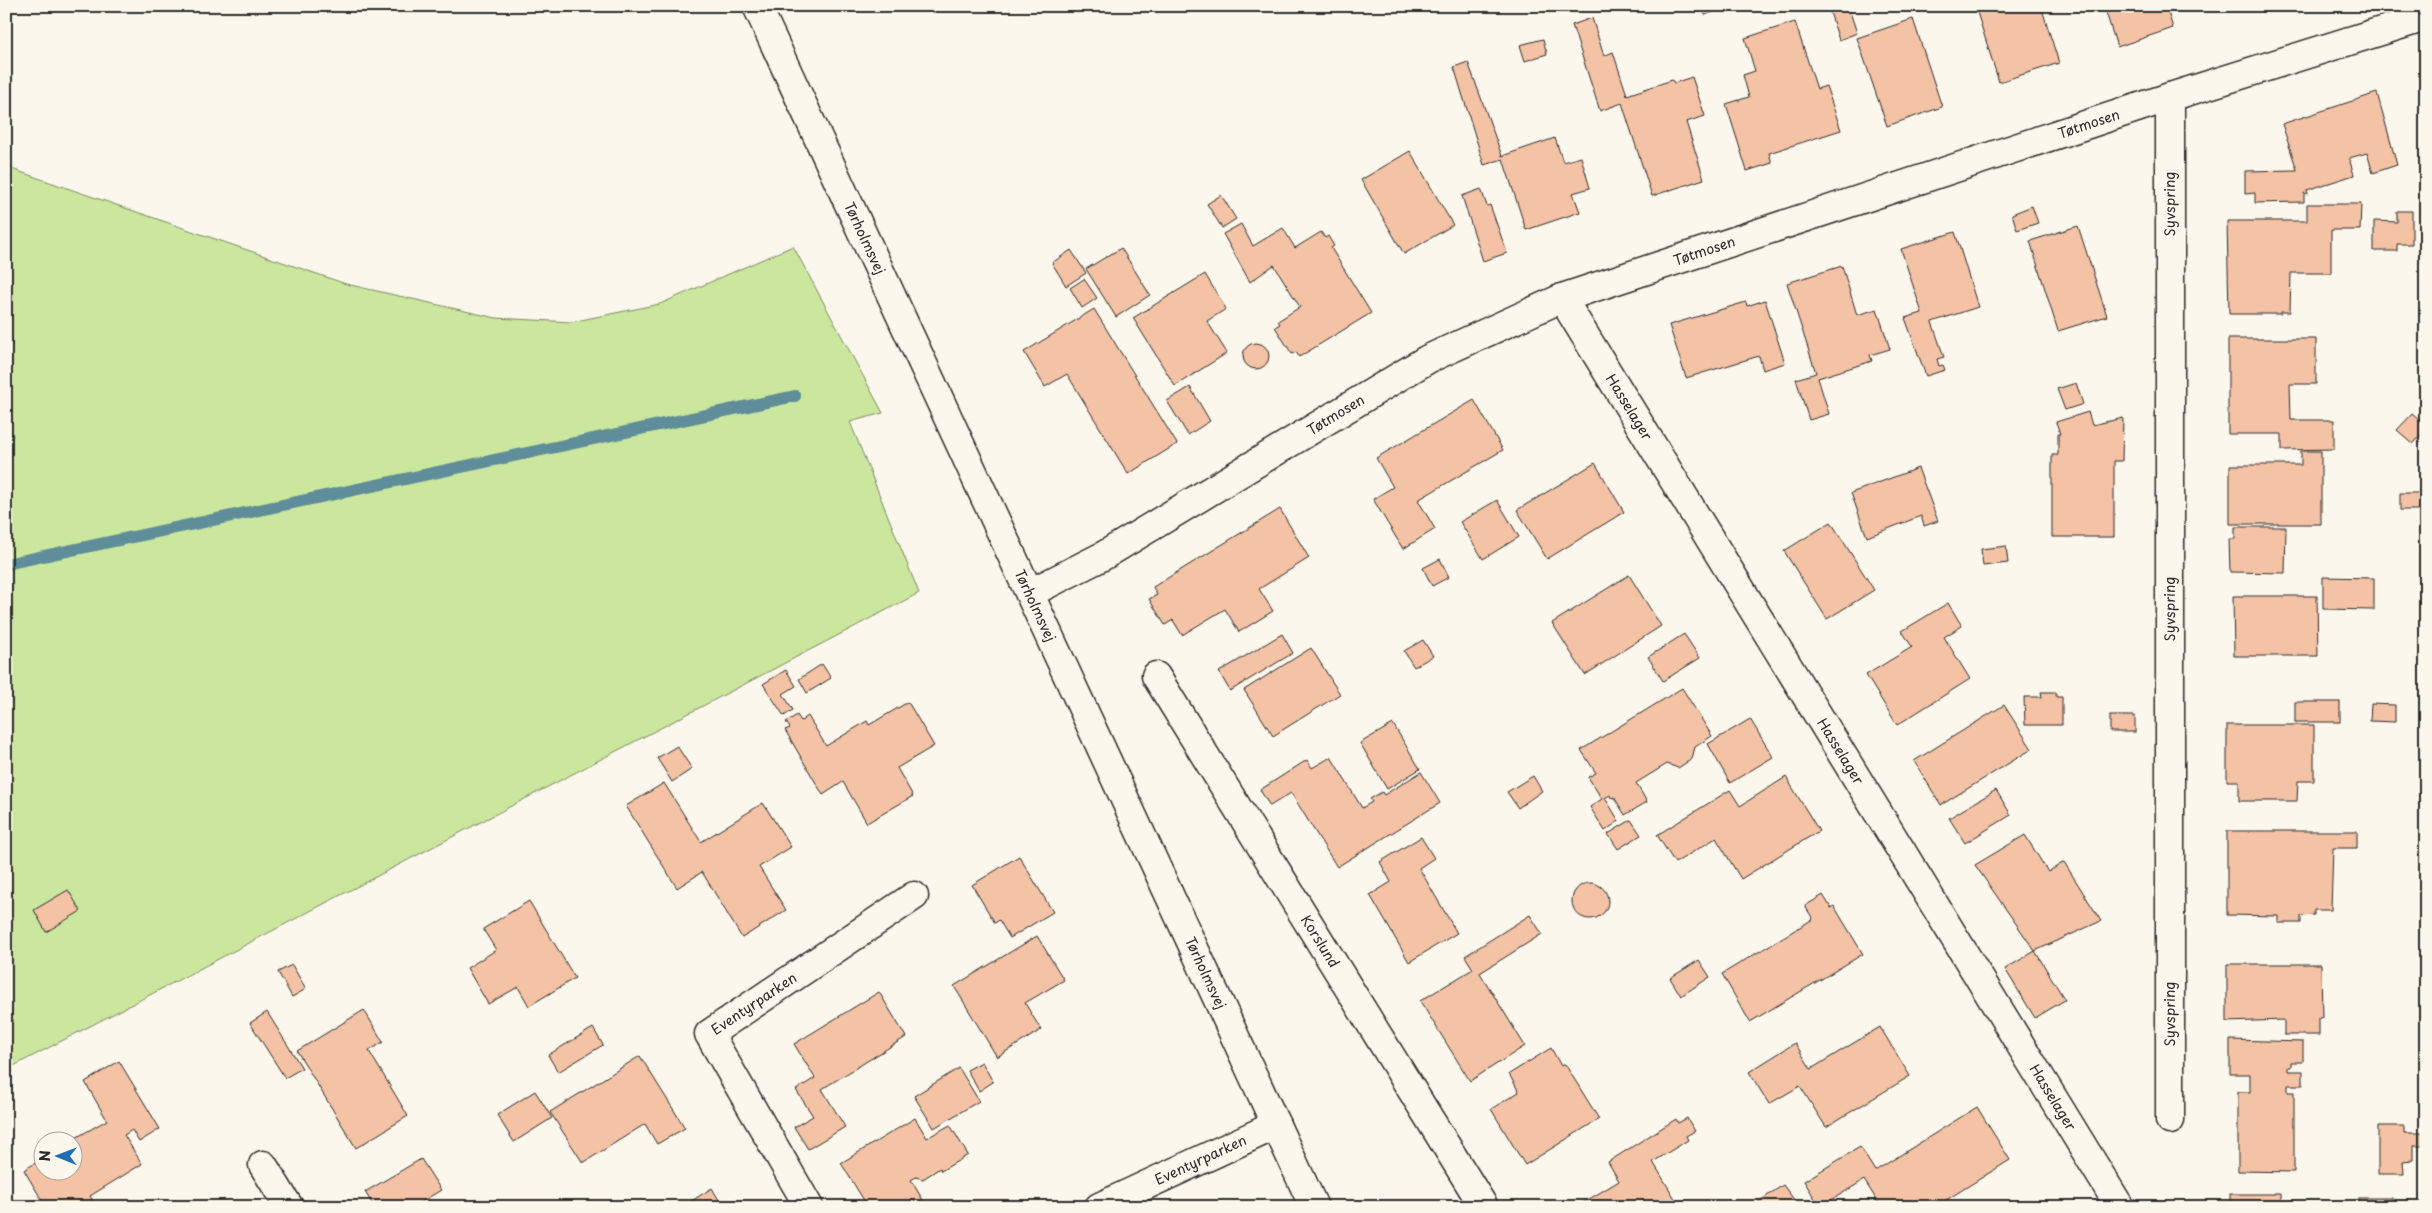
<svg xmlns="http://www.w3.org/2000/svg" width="2432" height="1213" font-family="'Playpen Sans',sans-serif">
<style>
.green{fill:#cbe79e;stroke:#7b8964}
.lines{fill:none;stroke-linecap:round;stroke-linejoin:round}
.stream{stroke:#5f8d99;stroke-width:12}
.building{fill:#f4c2a5;stroke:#2b2b2b}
.street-casing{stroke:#2b2b2b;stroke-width:31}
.secondary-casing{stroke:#2b2b2b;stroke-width:31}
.street{stroke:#fbf7ec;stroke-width:28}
.secondary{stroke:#fbf7ec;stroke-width:28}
.labels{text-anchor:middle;stroke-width:5;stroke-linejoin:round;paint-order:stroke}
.street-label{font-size:14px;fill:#2b2b2b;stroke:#fbf7ec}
</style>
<rect width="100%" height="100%" fill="#fbf7ec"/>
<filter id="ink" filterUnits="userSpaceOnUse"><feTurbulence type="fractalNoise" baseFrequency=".02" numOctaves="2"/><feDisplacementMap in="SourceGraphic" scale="10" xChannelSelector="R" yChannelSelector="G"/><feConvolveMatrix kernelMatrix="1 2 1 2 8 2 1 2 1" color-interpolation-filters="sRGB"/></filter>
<g filter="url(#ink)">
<!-- green -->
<polygon class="green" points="6,167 346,284 496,318 571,322 660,304 793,246 883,413 850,422 919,593 6,1070"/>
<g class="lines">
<!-- stream -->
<polyline class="stream" points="6,564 795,396"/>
</g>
<!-- building -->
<g class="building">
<polygon points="1702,6 1722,6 1722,9 1705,15"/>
<polygon points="1828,6 1848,6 1857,33 1839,40"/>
<polygon points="1975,6 2041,6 2059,63 1999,82"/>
<polygon points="2104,6 2166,6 2173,28 2117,47"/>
<polygon points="1592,18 1604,56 1613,52 1627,95 1672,80 1674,83 1692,77 1705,116 1686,122 1704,179 1652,196 1622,103 1600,111 1572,25"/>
<polygon points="1913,19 1942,107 1887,126 1857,38"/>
<polygon points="1795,22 1817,89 1826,86 1841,130 1769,153 1772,163 1747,171 1726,104 1749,97 1743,75 1755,71 1745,38"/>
<polygon points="1543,39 1547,54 1525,61 1520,45"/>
<polygon points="1468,62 1502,156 1555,138 1563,162 1581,157 1590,188 1573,193 1580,212 1526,230 1503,159 1484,165 1454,67"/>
<polygon points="2377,93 2397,165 2373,173 2367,153 2349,158 2354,175 2307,190 2308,194 2304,193 2304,202 2255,203 2255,193 2245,194 2245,171 2297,170 2282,124"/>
<polygon points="1410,151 1453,225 1404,254 1361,180"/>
<polygon points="1481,189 1487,206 1490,205 1507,253 1483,261 1462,196"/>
<polygon points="1221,195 1236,219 1222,228 1207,204"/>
<polygon points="2307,204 2361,204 2360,230 2331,230 2331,273 2291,273 2290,312 2281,312 2281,314 2229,314 2227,221 2307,221"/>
<polygon points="2032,206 2038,223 2017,230 2012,214"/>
<polygon points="2397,211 2412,211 2412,244 2397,244 2397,251 2374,251 2374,221 2397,222"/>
<polygon points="1241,224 1253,246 1283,228 1295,248 1321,232 1325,238 1328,236 1334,246 1331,248 1371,313 1299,357 1296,352 1292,354 1275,327 1280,324 1278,321 1300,307 1274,265 1250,282 1223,234"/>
<polygon points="2078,226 2107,316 2058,331 2030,241"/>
<polygon points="1955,232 1978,307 1932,322 1944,357 1937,359 1939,366 1943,365 1945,370 1926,376 1905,318 1922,313 1901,249"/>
<polygon points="1121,248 1150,295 1116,317 1086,269"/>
<polygon points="1071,250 1086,273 1066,286 1052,263"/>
<polygon points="1842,266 1857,315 1877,309 1890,349 1870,355 1872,361 1818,378 1829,414 1809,420 1796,379 1816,373 1787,283"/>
<polygon points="1205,274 1226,309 1207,321 1227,353 1175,386 1133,318"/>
<polygon points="1084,279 1097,298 1082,308 1070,288"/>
<polygon points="1765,300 1785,363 1763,370 1759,356 1686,378 1669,325 1746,302 1747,306"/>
<polygon points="1094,309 1177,444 1128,474 1067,374 1045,387 1024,352"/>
<polygon points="2228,339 2316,339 2316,384 2290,384 2291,420 2334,420 2334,449 2282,450 2282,434 2228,434"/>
<circle cx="1256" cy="356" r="13"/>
<polygon points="2076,383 2083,404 2065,410 2057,389"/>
<polygon points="1190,387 1210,421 1188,435 1167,401"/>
<polygon points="1474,400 1503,450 1418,500 1435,529 1403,549 1373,499 1393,487 1376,458"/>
<polygon points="2088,412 2092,425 2123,418 2122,461 2114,461 2114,537 2052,537 2052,455 2058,455 2058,434 2060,434 2056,422"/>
<polygon points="2412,414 2426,426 2426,430 2413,444 2397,430"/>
<polygon points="2301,451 2321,451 2321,524 2230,524 2230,465 2301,465"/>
<polygon points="1595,463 1624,512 1547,559 1517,510"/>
<polygon points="1918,468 1938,521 1924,526 1921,516 1867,537 1851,493"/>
<polygon points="2400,493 2425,493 2426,510 2400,510"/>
<polygon points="1497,500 1519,537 1483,559 1460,522"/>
<polygon points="1280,509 1309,558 1259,589 1273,611 1239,632 1225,609 1182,635 1173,620 1165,625 1149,599 1157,595 1153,587"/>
<polygon points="1831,522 1874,590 1827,619 1784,551"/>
<polygon points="2235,527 2286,527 2285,573 2230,572 2229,539 2235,539"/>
<polygon points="2006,546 2008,563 1983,566 1981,549"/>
<polygon points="1440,559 1449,577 1432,586 1423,568"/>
<polygon points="1629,575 1661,626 1585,675 1552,623"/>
<polygon points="2323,577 2374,578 2374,610 2323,609"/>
<polygon points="2233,596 2317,596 2318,656 2234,656"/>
<polygon points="1948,603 1962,626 1944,637 1970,679 1897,725 1866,675 1912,647 1902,631"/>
<polygon points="1282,634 1293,653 1230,691 1219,672"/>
<polygon points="1684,634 1700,658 1663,681 1648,657"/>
<polygon points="1423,640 1433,656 1414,667 1404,651"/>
<polygon points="1311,648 1340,694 1273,736 1244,690"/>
<polygon points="822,664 831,678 807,693 799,679"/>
<polygon points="786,670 796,686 783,694 793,710 784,716 763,684"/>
<polygon points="1682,688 1712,736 1695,747 1692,759 1678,768 1667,764 1636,783 1647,802 1625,815 1614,797 1611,798 1610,795 1605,798 1619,821 1605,831 1590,807 1602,799 1588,777 1596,773 1581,750"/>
<polygon points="2041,692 2056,692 2056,697 2062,697 2062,725 2025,725 2024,697 2042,697"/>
<polygon points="908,702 934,746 897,768 913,796 867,823 843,782 823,795 785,730 790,728 786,722 797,715 801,721 808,716 826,746 867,721 869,725"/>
<rect x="2295" y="702" width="45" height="20"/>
<polygon points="2371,704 2395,705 2395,722 2370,721"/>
<polygon points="2004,705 2032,749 1941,805 1914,761"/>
<rect x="2110" y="716" width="25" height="16"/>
<polygon points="1750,719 1773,757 1730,783 1708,744"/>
<polygon points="1393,724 1420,769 1387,789 1360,743"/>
<polygon points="2227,725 2314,725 2314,781 2298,781 2297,801 2239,801 2239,781 2227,781"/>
<polygon points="677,746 692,769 672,782 657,758"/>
<polygon points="1331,757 1362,808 1372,802 1370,799 1382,792 1384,795 1421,772 1440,803 1337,867 1291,793 1270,806 1260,790 1307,760 1312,768"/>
<polygon points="1533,776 1542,791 1518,808 1507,792"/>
<polygon points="1786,777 1819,831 1741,879 1716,838 1675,863 1657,835 1730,790 1740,806"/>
<polygon points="664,783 701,842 763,803 791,847 759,867 786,910 742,938 702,872 677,888 626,806"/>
<polygon points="1996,790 2011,815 1965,843 1949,818"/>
<polygon points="1631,820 1641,835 1618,849 1608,834"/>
<polygon points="2227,831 2357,831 2357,848 2333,848 2331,910 2314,910 2314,915 2301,916 2301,923 2278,923 2278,916 2227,915"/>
<polygon points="2025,835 2048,872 2064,862 2101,921 2035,951 1975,865"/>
<polygon points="1421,837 1434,858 1419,868 1457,933 1409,962 1370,895 1391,882 1380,862"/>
<polygon points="1019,856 1053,912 1010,938 999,920 995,923 972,885"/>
<circle cx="1590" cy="901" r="18"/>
<polygon points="68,890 81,911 46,932 34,910"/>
<polygon points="1823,895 1831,908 1834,906 1863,954 1750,1022 1722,974 1813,919 1805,906"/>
<polygon points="529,901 575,978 529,1006 518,987 488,1004 467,968 496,950 483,929"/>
<polygon points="1530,915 1542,934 1480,973 1525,1046 1470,1081 1420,1001 1473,969 1465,956"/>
<polygon points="1037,936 1064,980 1025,1003 1041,1030 997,1057 954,986"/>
<polygon points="2035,951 2065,1000 2035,1018 2005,969"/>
<polygon points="1699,960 1710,977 1681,996 1670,978"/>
<polygon points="2227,964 2321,964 2322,1018 2319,1018 2319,1035 2284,1035 2284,1020 2227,1022"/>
<polygon points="292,965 306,989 292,997 278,972"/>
<polygon points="879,992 906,1037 822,1089 845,1127 808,1149 794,1127 813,1116 796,1090 815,1078 794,1044"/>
<polygon points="364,1010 383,1042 369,1051 408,1116 356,1148 297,1051"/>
<polygon points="267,1012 302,1068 285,1078 250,1023"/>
<polygon points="1880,1027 1910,1076 1826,1127 1800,1086 1769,1104 1749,1072 1795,1043 1811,1069"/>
<polygon points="593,1028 603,1045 558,1072 548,1055"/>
<polygon points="2230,1040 2303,1042 2303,1062 2291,1062 2291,1067 2288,1067 2288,1071 2303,1071 2303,1085 2288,1085 2288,1092 2294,1092 2294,1172 2238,1171 2238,1092 2250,1092 2250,1074 2230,1074"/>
<polygon points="1551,1048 1561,1066 1565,1064 1599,1119 1525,1165 1491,1109 1519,1092 1509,1074"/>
<polygon points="640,1056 685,1128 657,1144 645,1124 583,1163 550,1112"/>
<polygon points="119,1061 160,1129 139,1142 132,1130 124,1135 142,1164 90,1196 97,1207 46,1207 24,1170 42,1159 42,1170 72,1170 72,1140 107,1120 85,1082"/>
<polygon points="982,1062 993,1082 979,1091 967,1070"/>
<polygon points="959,1068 979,1101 934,1128 914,1096"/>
<polygon points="535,1091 552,1118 514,1142 497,1115"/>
<polygon points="1977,1107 2010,1160 1935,1207 1881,1207 1864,1180 1820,1207 1804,1181 1860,1147 1875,1171"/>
<polygon points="915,1118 927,1138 950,1125 968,1155 941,1171 940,1168 923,1179 916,1177 911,1180 927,1207 868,1207 841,1163"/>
<polygon points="1687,1118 1695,1131 1686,1136 1688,1140 1653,1162 1680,1207 1576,1207 1619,1181 1608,1162 1676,1119 1678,1123"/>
<polygon points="2378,1126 2404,1126 2404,1133 2424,1133 2424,1146 2413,1146 2413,1160 2403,1161 2404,1174 2378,1174"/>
<polygon points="421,1159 441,1190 418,1204 420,1207 370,1207 373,1205 365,1192"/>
<polygon points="1783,1185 1795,1201 1786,1207 1761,1207 1758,1202"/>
<polygon points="712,1188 723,1207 682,1207"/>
<polygon points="2230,1194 2281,1194 2281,1206 2314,1207 2230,1207"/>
<rect x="2358" y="1198" width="34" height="9"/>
</g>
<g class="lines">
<defs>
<g id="street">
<path id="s1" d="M 1562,298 L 2120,1207"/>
<path id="s2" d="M 1030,593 L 1103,556 L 1428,359 L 1562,298 L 2170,97 L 2426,17"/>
<path id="s3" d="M 1156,676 L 1484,1207"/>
<polyline points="2170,1120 2170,97"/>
<polyline points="263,1165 289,1207"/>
<path id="s4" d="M 809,1207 L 709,1034 L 914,896"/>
<path id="s5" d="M 1099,1207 L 1276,1125"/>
</g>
<g id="secondary">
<path id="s6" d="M 757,6 L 1314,1207"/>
</g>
</defs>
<!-- street casing -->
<use href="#street" class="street-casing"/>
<!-- secondary casing -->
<use href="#secondary" class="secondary-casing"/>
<!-- street -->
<use href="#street" class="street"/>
<!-- secondary -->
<use href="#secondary" class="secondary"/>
</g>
</g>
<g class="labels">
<!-- street labels -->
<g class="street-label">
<text dy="5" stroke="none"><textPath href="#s2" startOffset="1164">Tøtmosen</textPath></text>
<text transform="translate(2170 204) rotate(-90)" y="5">Syvspring</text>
<text dy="5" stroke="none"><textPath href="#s6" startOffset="256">Tørholmsvej</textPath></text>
<text dy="5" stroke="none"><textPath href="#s2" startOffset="759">Tøtmosen</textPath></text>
<text dy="5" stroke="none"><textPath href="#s1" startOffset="128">Hasselager</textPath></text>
<text dy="5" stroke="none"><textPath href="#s2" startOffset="354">Tøtmosen</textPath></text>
<text dy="5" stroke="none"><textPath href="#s6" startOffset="661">Tørholmsvej</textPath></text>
<text transform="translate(2170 609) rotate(-90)" y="5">Syvspring</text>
<text dy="5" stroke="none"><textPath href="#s1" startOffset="532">Hasselager</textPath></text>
<text dy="5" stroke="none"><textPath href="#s3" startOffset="312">Korslund</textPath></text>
<text dy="5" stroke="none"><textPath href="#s6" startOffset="1066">Tørholmsvej</textPath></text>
<text dy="5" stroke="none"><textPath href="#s4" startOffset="254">Eventyrparken</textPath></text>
<text transform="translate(2170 1014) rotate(-90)" y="5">Syvspring</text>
<text dy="5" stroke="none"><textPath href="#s1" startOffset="938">Hasselager</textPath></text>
<text dy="5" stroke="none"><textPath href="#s5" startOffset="112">Eventyrparken</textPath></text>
</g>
</g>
<!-- margin -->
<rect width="2432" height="1213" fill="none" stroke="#fbf7ec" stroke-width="25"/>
<rect x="12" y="12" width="2407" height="1188" fill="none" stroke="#2b2b2b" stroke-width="2" filter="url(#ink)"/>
<!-- north arrow -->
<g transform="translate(58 1156) rotate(271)"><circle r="24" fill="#fbf7ec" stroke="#a8a59f"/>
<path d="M0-4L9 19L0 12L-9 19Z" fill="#1f6fb2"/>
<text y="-8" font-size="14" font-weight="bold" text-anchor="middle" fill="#2b2b2b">N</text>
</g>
</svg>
